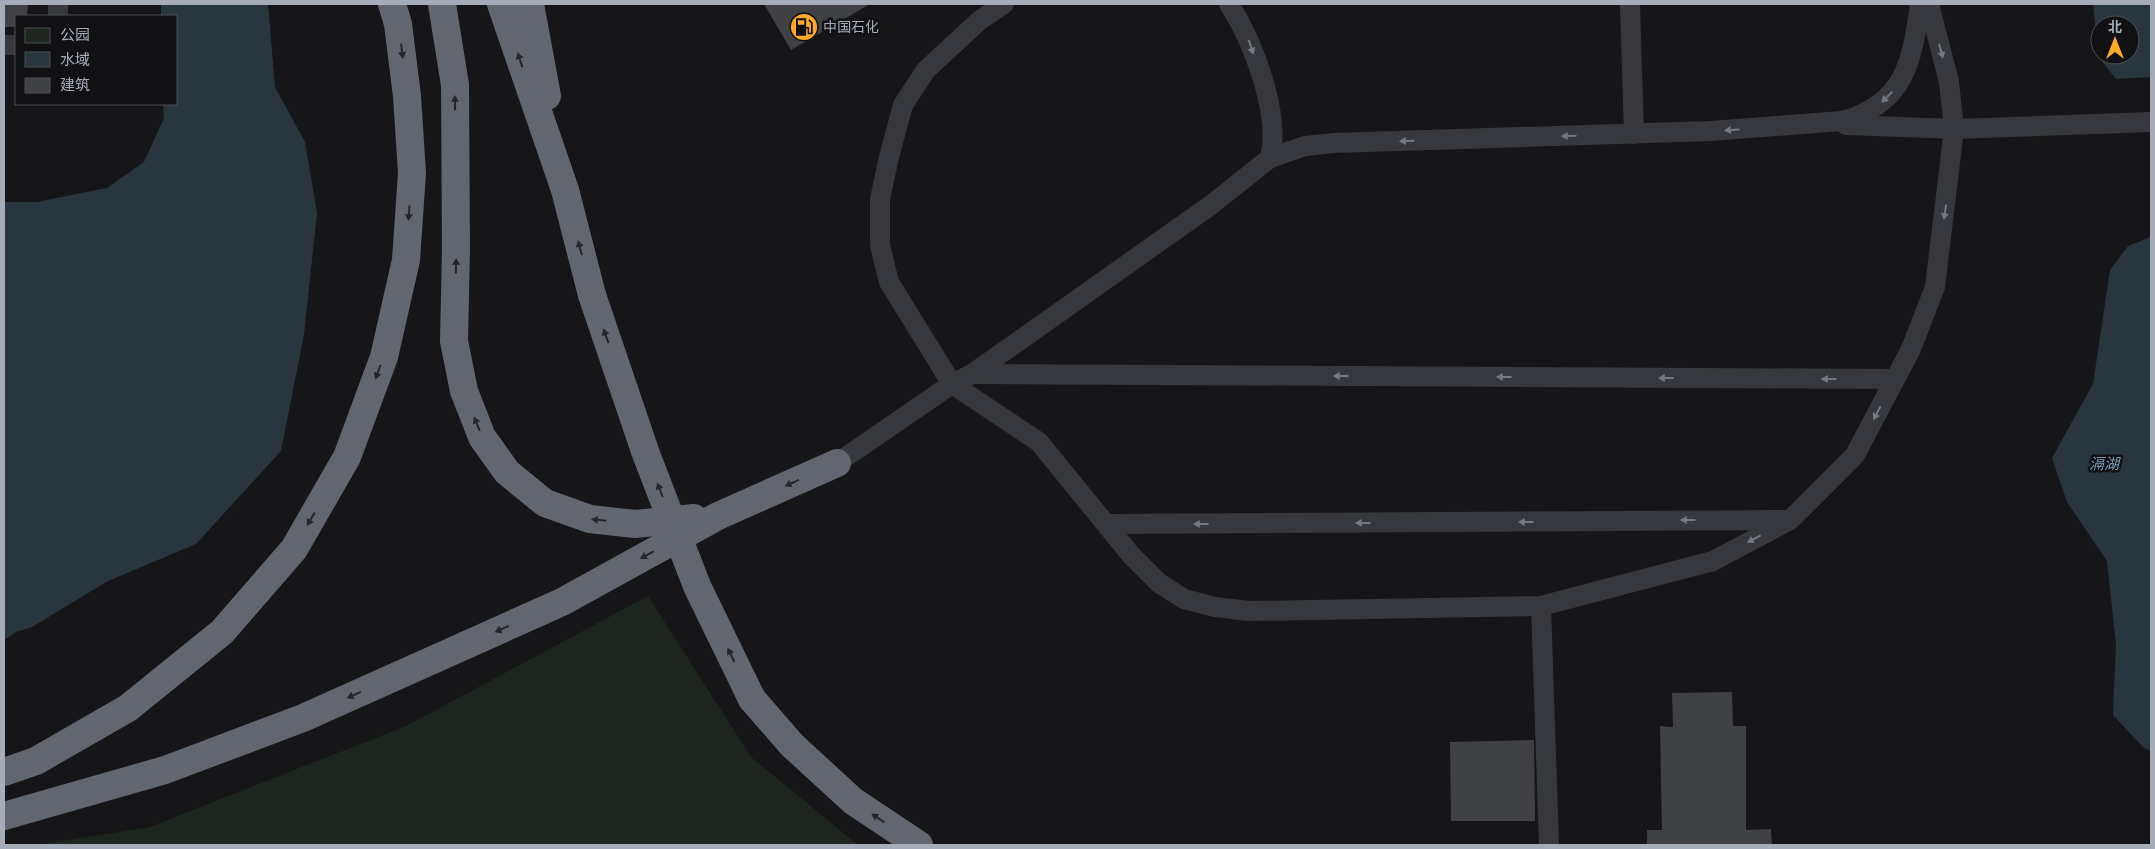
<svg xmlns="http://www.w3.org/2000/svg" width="2155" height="849" font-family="'Roboto Condensed','Noto Sans SC',sans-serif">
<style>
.green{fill:#1d261e}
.water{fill:#2a363d;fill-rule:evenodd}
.building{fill:#404145}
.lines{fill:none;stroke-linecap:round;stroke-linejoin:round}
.service{stroke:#36383d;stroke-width:20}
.motorway{stroke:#62666f;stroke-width:28}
.motorway-bridge{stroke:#62666f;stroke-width:28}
.oneway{fill:#747881}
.oneway2{fill:#25262a}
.labels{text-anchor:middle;stroke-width:5;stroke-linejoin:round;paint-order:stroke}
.poi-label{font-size:14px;fill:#a6adb9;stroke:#111113;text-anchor:start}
.water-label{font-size:15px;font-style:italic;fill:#7a9eb8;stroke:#111113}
</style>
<rect width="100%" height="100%" fill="#161618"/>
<!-- green -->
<polygon class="green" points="648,596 751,757 858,845 37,845 150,827 406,726"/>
<!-- water -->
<g class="water">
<polygon points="161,4 268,4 275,87 305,142 317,213 304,335 281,451 196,544 108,581 32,627 16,632 4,640 4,202 37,202 107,188 144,162 164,118 163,104 176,104 176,16 161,16"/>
<path d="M 2093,4 L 2151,4 L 2151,77 L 2116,79 L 2098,56 ZM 2100,25 L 2130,25 L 2130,55 L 2100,55 Z"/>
<polygon points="2151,237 2151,751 2143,747 2113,715 2116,645 2107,561 2067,502 2052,458 2093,384 2110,270 2128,246"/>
</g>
<!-- building -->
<g class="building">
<polygon points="4,4 28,4 27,16 16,16 16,27 4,27"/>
<polygon points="764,4 870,4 791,50"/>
<polygon points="1732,692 1733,726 1746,726 1746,830 1771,829 1772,845 1647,845 1647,830 1662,830 1660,726 1673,727 1672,693"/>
<polygon points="1534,740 1535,821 1451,821 1450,742"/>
</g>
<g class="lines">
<!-- service -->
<g class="service">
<polyline points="1004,4 980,20 926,70 903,105 889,157 880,199 880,245 889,282 952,384 1039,442 1131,555 1159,583 1184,599 1215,607 1249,611 1541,606 1713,561 1790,520 1855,455 1911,349 1935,287 1954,129 1949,82 1929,4"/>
<path d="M 1229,4 C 1253,41 1281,114 1270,158"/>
<polyline points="1630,5 1634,134"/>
<polyline points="58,16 58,4"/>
<polyline points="4,45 16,45"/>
<polyline points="1846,125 1954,129 2151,122"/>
<polyline points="972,374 1895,379"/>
<path d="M 837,463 L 952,384 L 972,374 L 1211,205 L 1270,158 L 1305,146 L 1334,143 L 1710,131 L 1842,121 C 1905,104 1912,62 1920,4"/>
<polyline points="1107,524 1785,520"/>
<polyline points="1541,606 1549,845"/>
</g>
<!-- motorway -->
<g class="motorway">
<polyline points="442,4 455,85 456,249 454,341 464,391 482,437 507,472 545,503 590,519 635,524 694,518"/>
<polyline points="501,4 565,190 592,295"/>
<polyline points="530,4 547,96"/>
<polyline points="752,699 792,745 853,801 919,845"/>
<polyline points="4,772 36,761 128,708 222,632 294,549 347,457 384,357 406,260 412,173 407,96 398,24 392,4"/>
<polyline points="4,816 165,770 303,718 562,602 718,516 837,463"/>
</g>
<!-- motorway-bridge -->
<polyline class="motorway-bridge" points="592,295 646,454 697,586 752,699"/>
</g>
<!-- one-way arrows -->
<defs><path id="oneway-solid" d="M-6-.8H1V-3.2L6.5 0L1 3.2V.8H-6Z" transform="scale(1.25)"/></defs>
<g class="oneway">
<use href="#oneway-solid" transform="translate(1251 47) rotate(71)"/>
<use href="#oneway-solid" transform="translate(1941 51) rotate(75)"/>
<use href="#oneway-solid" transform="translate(1887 97) rotate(135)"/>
<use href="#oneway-solid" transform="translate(1732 130) rotate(176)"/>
<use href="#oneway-solid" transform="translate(1569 136) rotate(178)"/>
<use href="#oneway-solid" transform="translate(1407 141) rotate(178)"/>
<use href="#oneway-solid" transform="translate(1945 212) rotate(98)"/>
<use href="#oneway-solid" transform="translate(1341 376) rotate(-180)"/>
<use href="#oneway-solid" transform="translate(1504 377) rotate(-180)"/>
<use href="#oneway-solid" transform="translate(1666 378) rotate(-180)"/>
<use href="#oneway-solid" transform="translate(1829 379) rotate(-180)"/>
<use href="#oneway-solid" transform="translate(1877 413) rotate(118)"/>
<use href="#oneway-solid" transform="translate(1688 520) rotate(180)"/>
<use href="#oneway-solid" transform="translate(1526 522) rotate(180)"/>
<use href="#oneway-solid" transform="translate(1363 523) rotate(180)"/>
<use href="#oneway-solid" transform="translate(1201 524) rotate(180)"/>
<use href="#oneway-solid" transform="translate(1754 539) rotate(152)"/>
</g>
<g class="oneway2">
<use href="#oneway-solid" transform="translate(402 51) rotate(83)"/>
<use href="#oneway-solid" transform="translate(520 60) rotate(-108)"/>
<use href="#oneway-solid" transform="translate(455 103) rotate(-91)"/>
<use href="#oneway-solid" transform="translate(409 213) rotate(94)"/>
<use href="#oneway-solid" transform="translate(580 248) rotate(-105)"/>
<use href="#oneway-solid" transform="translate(456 266) rotate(-89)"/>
<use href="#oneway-solid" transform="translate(606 336) rotate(-109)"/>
<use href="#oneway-solid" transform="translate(378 372) rotate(110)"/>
<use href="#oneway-solid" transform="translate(477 424) rotate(-112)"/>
<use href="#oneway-solid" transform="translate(792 483) rotate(156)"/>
<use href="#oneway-solid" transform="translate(660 490) rotate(-111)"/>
<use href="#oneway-solid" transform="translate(311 519) rotate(120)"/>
<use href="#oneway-solid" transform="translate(599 520) rotate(-174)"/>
<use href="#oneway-solid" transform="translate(647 555) rotate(151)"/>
<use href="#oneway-solid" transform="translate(502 629) rotate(156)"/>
<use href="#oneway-solid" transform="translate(731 655) rotate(-116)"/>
<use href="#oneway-solid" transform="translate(354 695) rotate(156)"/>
<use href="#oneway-solid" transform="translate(878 818) rotate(-146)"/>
</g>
<!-- icons -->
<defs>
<symbol id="fuel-disc" viewBox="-11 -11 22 22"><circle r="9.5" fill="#ffaa27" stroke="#111113"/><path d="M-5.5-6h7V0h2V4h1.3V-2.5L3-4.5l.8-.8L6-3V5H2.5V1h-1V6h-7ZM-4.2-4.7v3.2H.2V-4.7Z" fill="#111"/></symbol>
</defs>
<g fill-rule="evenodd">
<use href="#fuel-disc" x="788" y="11" width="32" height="32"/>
</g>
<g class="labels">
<!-- poi labels -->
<g class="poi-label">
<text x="823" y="32">中国石化</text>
</g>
<!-- water labels -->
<g class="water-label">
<text x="2104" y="469">滆湖</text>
</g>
</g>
<!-- border -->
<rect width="2155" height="849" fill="none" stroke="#a6adb9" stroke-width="10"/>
<!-- legend -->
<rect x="15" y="15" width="162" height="90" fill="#111113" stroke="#4d4f55"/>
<rect x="25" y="28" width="25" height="15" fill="#1d261e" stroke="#4d4f55"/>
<text x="60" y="40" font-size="15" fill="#a6adb9">公园</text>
<rect x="25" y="52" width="25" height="15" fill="#2a363d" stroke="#4d4f55"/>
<text x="60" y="65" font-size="15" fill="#a6adb9">水域</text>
<rect x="25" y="78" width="25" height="15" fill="#404145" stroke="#4d4f55"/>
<text x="60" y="90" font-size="15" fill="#a6adb9">建筑</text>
<!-- north arrow -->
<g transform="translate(2115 40)"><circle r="24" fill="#111113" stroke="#4d4f55"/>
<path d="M0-4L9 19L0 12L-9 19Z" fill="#ffaa27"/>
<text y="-8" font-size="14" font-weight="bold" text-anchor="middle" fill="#a6adb9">北</text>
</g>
</svg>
